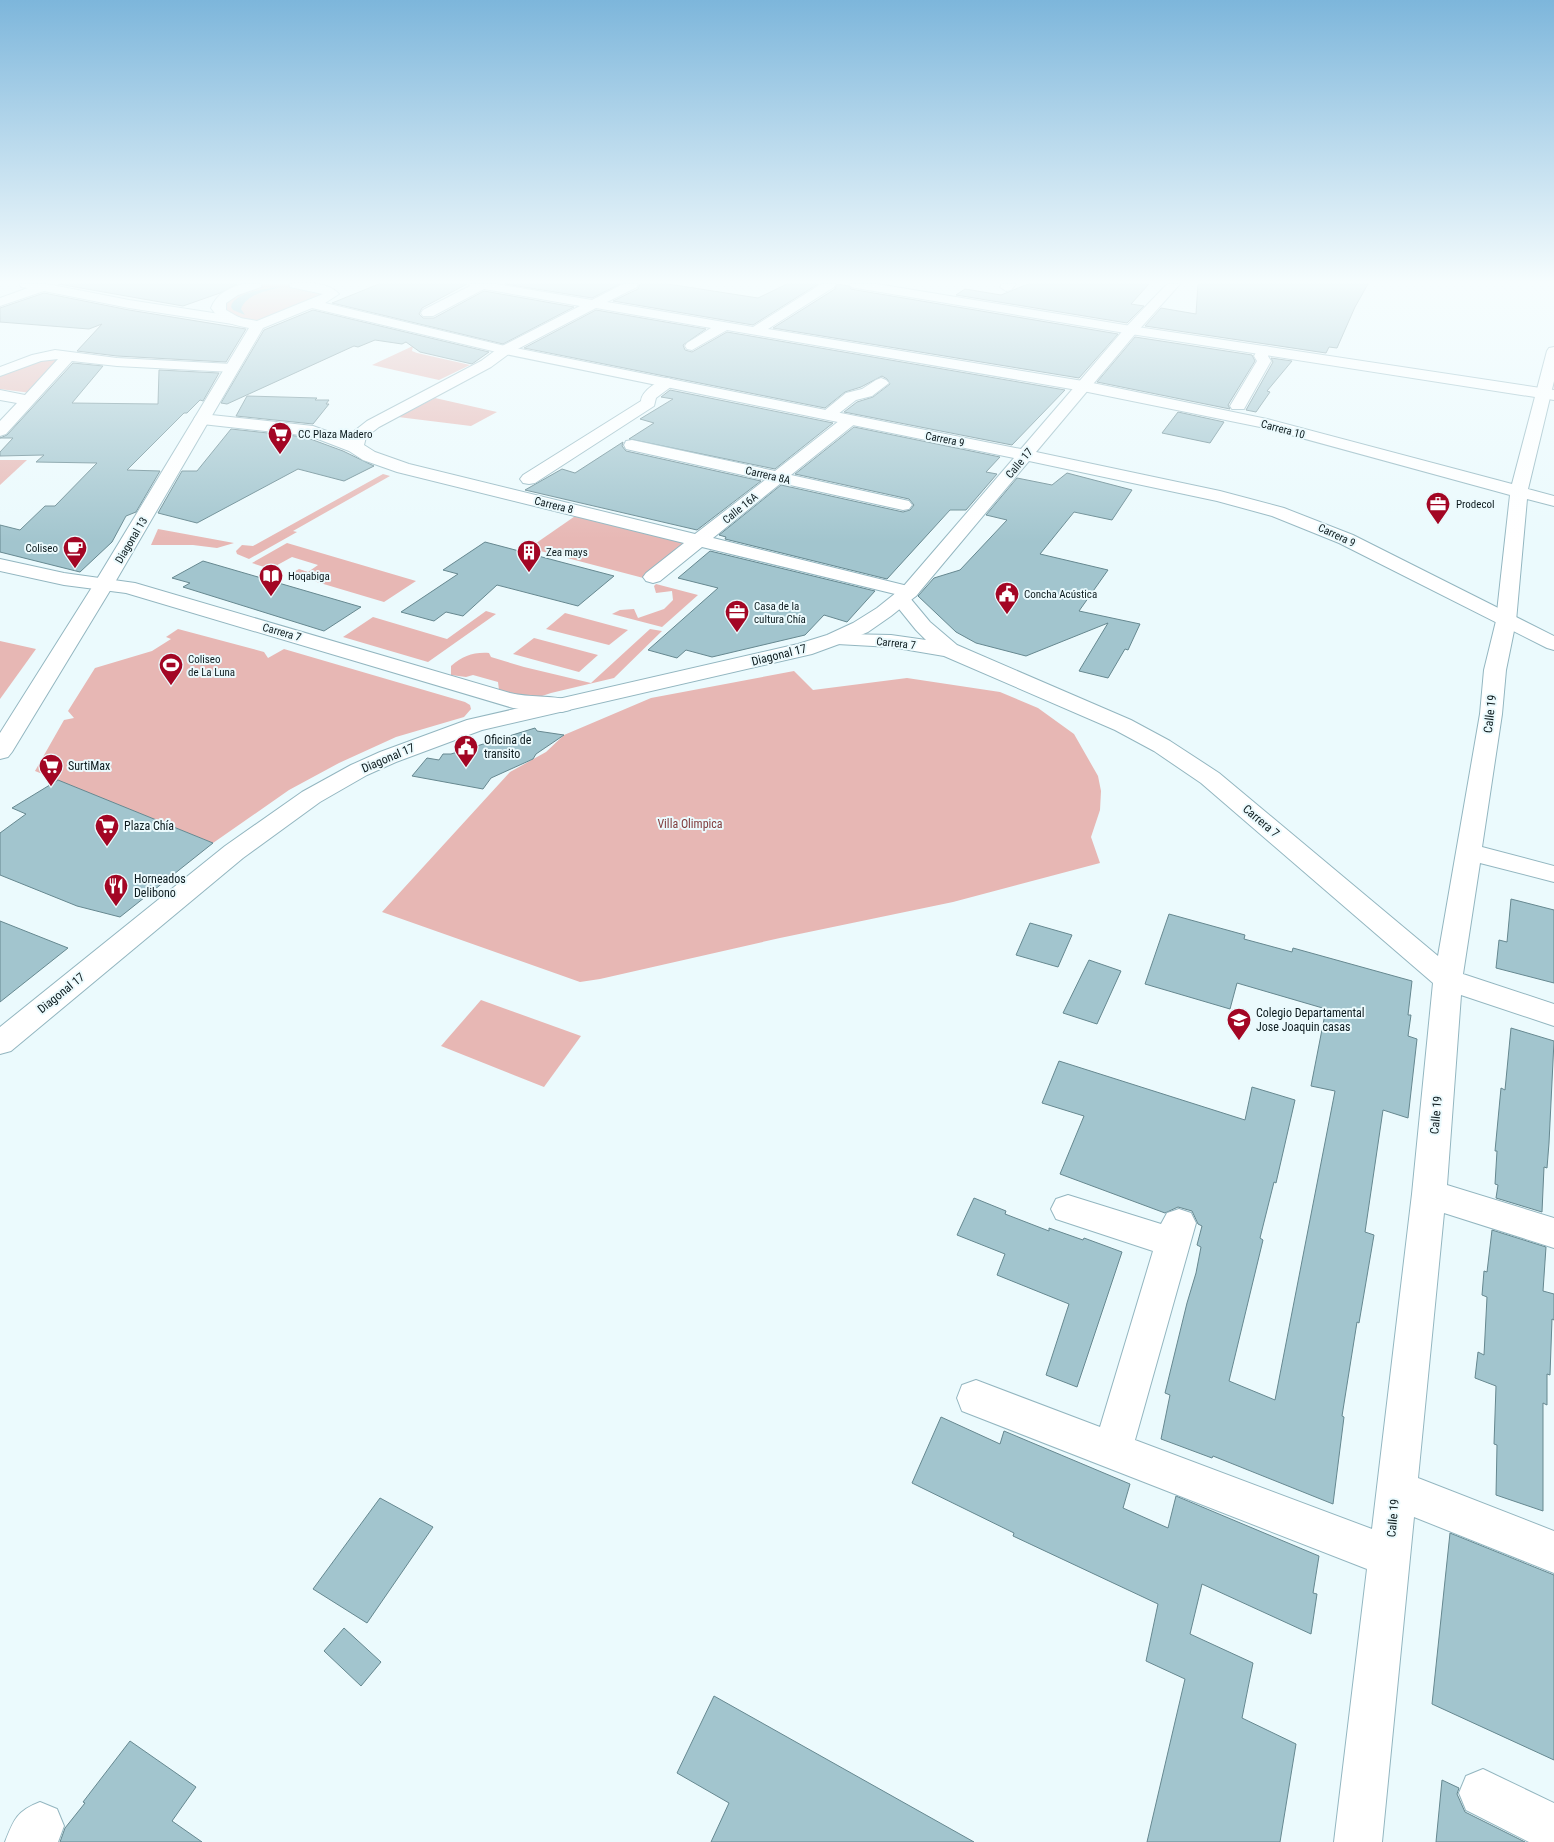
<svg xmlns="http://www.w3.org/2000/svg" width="1554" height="1842" font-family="'Roboto Condensed',sans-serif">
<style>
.green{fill:#e7b7b4}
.water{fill:#7eb9c8}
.building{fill:#a2c5ce;stroke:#668890}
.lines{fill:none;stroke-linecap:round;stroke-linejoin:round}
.minor-casing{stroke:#93b6c0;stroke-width:2}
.tertiary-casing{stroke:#93b6c0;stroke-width:2}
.secondary-casing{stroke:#93b6c0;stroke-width:2}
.minor{fill:#fff;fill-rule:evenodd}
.tertiary{fill:#fff;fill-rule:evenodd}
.secondary{fill:#fff;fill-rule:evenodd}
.labels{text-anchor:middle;stroke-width:4;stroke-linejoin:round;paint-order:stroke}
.far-street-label{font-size:11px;fill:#0d1b1e;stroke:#ebfafd}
.far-poi-label{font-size:11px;fill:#0d1b1e;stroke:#ebfafd;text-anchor:start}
.street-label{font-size:12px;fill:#0d1b1e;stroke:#ebfafd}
.poi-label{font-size:12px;fill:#0d1b1e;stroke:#ebfafd;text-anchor:start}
.park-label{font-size:12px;fill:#813d3d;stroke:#ebfafd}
</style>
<rect width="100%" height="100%" fill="#ebfafd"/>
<!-- green -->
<g class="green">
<polygon points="263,284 287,284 328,293 256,323 228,315 223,303 238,292"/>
<polygon points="413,346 412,351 417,353 470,365 439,380 372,365"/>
<polygon points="47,359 59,360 31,393 0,389 0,375"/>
<polygon points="435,398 497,412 471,426 398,417"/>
<polygon points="0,460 27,460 0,485"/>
<polygon points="383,474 390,476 293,531 297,532 249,559 237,554 236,551 242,545 253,546"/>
<polygon points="581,512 699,541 651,580 529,548"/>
<polygon points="158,529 234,543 217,548 193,545 151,545"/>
<polygon points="287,543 416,581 384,602 290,574 299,569 308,572 318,565 292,557 270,569 252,563"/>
<polygon points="656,584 698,595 662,627 612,614 620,610 634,609 638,618 664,609 673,600 672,591 656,593 654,586"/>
<polygon points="486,611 496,614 428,662 343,637 373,617 447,639"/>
<polygon points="565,613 628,630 609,645 546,629"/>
<polygon points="178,629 264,652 268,658 284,649 465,702 470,705 471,709 464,717 396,737 339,763 289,790 213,843 35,771 64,720 74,718 68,711 95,668 152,651 171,639 166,637"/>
<path d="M 650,629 L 662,631 L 614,678 L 551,693 L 536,698 L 524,698 L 499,690 L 498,682 L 473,675 L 466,677 L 451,675 L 451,666 C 463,656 473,652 489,653 L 491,657 L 524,667 L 591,683 Z"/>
<polygon points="534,638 598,655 579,672 513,654"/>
<polygon points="0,641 36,649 0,699"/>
<polygon points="794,671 813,690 907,678 1000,692 1038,708 1074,734 1098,776 1101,791 1100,810 1091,837 1100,863 953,902 780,938 600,979 580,982 382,912 510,772 546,752 564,735 651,698"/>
<polygon points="481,1000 581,1036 544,1087 441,1046"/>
</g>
<!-- water -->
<path class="water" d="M 282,287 C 269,290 246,294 241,309 L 245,315 L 233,310 L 231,307 C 233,292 269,288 282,287 Z"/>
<!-- building -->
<g class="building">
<polygon points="58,284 237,284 220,293 183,306"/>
<polygon points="379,284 467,284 422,308 419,314 423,318 434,318 484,291 574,307 503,344 332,303"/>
<polygon points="505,284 620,284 592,298"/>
<polygon points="640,284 668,284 758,298 787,284 818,284 753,325 613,301 638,289"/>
<polygon points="837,284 849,286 851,289 856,290 1118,334 1079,378 773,328 835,289"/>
<polygon points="1028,284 1149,284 1131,304 1144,306 1127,323 956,295 965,289 1001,295"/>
<polygon points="1198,284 1368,284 1355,307 1337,348 1329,347 1326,353 1145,326 1161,308 1196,314"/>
<polygon points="44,293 129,310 246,329 226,362 117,356 77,351 102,324 89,329 0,322 0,308"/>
<polygon points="313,310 489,352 472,364 420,352 406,342 402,344 375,340 358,347 354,346 227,404 221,403 264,330"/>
<polygon points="596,310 706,329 683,345 685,350 692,352 727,332 1065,390 1012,445 844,412 857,402 873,397 890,384 887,379 882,376 861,387 845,392 825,408 524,348"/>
<polygon points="1135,337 1252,355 1255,361 1228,405 1230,409 1097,382"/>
<polygon points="1271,358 1292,361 1267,391 1270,392 1256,412 1246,410 1273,362"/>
<polygon points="73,363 103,366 72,403 158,404 159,370 219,373 203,401 200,400 187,413 184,413 127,470 160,471 136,512 126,516 112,542 80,572 0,552 0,525 20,530 45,506 55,506 97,463 36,462 44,455 0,456 0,452 13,438 0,438 7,435"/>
<polygon points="670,390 833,423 775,469 629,439 654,423 640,419 673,399 661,397"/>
<polygon points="247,396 317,398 315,400 329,400 326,404 329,404 313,424 236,416"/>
<polygon points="1178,412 1224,422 1210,443 1162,433"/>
<polygon points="854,427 1000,457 986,472 997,474 966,510 950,510 887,579 725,539 726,537 719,535 781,485 903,512 910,510 914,505 909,499 795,474"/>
<polygon points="231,429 305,437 343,451 374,466 344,481 298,469 197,523 158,513 182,471 197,471"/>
<polygon points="623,442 622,446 626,451 761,481 697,530 525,490 562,469 575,473"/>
<polygon points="1067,473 1132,490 1112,520 1074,512 1040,554 1108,570 1079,611 1140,624 1128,650 1125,649 1108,678 1079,671 1108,623 1026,656 976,643 956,632 918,596 934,578 960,570 1007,520 986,515 1017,478 1052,485"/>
<polygon points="485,542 614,576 578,606 497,585 463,616 446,612 434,621 401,612 458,574 443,570"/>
<polygon points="710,551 875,591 847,622 824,615 805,635 712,657 686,650 677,658 648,650 718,588 678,578"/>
<polygon points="203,561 361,607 324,631 183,587 190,583 172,578"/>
<polygon points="535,728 537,731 564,735 536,754 533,759 491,778 483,789 412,776 427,758 439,760 443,754 451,754"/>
<polygon points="58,780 213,843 120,917 77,906 0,875 0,833 26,814 12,808"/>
<polygon points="1511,899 1554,910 1554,983 1496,968 1499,940 1507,942"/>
<polygon points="1169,914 1245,935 1244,939 1292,952 1293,948 1412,981 1408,1015 1411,1015 1408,1036 1417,1039 1408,1118 1383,1110 1365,1232 1374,1235 1359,1323 1357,1322 1342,1416 1344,1417 1333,1504 1213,1456 1212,1458 1161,1439 1170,1395 1165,1393 1187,1303 1196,1273 1201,1247 1197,1245 1202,1226 1198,1224 1192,1211 1178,1207 1165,1213 1060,1174 1084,1116 1042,1103 1059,1061 1245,1120 1252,1087 1295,1100 1276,1183 1274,1182 1260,1238 1263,1240 1229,1381 1275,1400 1335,1091 1311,1086 1326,1009 1237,983 1230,1009 1145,984"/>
<polygon points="0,921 68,948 0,1002"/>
<polygon points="1030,923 1072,935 1058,967 1016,955"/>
<polygon points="1089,960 1121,971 1097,1024 1063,1013"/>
<polygon points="1511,1028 1554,1041 1549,1143 1547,1168 1544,1167 1542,1212 1496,1198 1498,1185 1495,1184 1497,1151 1495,1151 1501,1088 1505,1090"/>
<polygon points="974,1198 1006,1211 1005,1214 1049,1231 1049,1228 1083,1240 1084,1238 1122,1252 1077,1387 1046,1375 1069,1304 997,1275 1005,1254 957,1235"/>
<polygon points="1492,1230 1546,1247 1543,1291 1554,1294 1554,1320 1552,1319 1550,1375 1547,1374 1547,1405 1543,1403 1543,1511 1496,1495 1497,1445 1494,1444 1496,1386 1475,1378 1478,1352 1484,1355 1487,1297 1482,1295 1484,1271 1487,1272"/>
<polygon points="941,1417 1000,1444 1004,1431 1130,1484 1123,1508 1168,1528 1176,1496 1319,1556 1313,1593 1317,1594 1311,1634 1202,1584 1190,1634 1253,1663 1242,1718 1296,1744 1280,1842 1147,1842 1185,1679 1146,1661 1158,1604 1013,1536 1014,1533 912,1483"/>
<polygon points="380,1498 433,1527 367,1623 313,1589"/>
<polygon points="1450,1533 1554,1575 1554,1760 1432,1704"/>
<polygon points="344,1628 381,1662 361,1686 324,1651"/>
<polygon points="714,1696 974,1842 711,1842 729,1803 677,1773"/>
<polygon points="130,1741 196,1787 172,1821 202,1842 60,1842 65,1828 85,1803 83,1802"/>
<polygon points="1442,1780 1459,1788 1457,1794 1465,1812 1525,1842 1436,1842"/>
</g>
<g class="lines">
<defs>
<g id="minor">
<polygon points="20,284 47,284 129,300 239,317 246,321 239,325 129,308 44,291 0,306 0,298 28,288 21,287"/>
<path d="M 469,284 L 496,284 L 592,300 L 623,284 L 638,284 L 637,287 L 607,302 L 753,327 L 821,284 L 835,284 L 834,287 L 768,329 L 1083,381 L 1267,419 L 1512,484 L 1547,351 L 1549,348 L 1554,347 L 1554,381 L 1528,489 L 1554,496 L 1554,506 L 1527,499 L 1516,621 L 1506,670 L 1502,714 L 1482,847 L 1554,866 L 1554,882 L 1480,863 L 1463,974 L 1554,1004 L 1554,1026 L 1461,995 L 1447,1185 L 1554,1218 L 1554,1248 L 1444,1213 L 1418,1478 L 1554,1531 L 1554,1573 L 1414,1517 L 1382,1842 L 1334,1842 L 1367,1569 L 962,1411 L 957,1398 L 962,1385 L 976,1380 L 1100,1427 L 1153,1251 L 1056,1219 L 1051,1209 L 1056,1199 L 1068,1195 L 1161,1224 L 1167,1213 L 1179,1209 L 1191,1213 L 1196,1223 L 1135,1440 L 1372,1529 L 1412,1194 L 1433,983 L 1201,783 L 1154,751 L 1115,730 L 944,656 L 891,647 L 837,644 L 833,640 L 837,636 L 844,634 L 891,635 L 926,640 L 916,630 L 891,599 L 895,594 L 702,547 L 660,581 L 653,583 L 646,581 L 643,577 L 646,573 L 684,543 L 397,472 L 363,460 L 349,451 L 310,436 L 202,424 L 196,422 L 194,419 L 196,416 L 202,414 L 313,426 L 349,439 L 353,432 L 367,421 L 481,361 L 500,347 L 580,306 L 484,289 L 433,316 L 423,316 L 421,313 L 423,310 L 470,286 ZM 596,308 L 711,328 L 687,343 L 685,346 L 687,349 L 692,350 L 727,330 L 1083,391 L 1265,428 L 1510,495 L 1496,621 L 1484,670 L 1480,714 L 1438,956 L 1219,773 L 1170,741 L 1131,720 L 957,645 L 930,622 L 910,598 L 916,596 L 919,592 L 916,588 L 713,538 L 781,483 L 903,510 L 909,509 L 912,505 L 909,501 L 791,475 L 856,423 L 858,420 L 856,417 L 844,417 L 775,471 L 632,440 L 626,441 L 624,445 L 626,449 L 765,480 L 695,534 L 409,464 L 375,452 L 364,445 L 366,437 L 379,427 L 491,367 L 510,353 Z"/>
<polygon points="1002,284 1016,284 1011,290 1006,291 1000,287"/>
<polygon points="1264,346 1269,347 1271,350 1268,356 1271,361 1244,409 1232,409 1230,406 1257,361 1254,356 1259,347"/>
<polygon points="55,350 117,358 232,364 237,365 239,368 237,371 232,372 117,366 72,361 6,434 0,436 0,421 17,403 0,400 0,390 25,395 58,359 41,361 0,376 0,367 32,355"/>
<path d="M 668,378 L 673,380 L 676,383 L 656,398 L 654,406 L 535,483 L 529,484 L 523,483 L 520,479 L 523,475 L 641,401 C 642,390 658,381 668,378 Z"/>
<polygon points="881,378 886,380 889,383 872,396 856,400 833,418 821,418 819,415 846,393 862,389 876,380"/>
<polygon points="1483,1769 1554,1803 1554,1842 1529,1842 1466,1810 1459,1793 1466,1776"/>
<path d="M 40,1802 L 57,1809 L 64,1826 L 58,1842 L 5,1842 C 14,1819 17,1811 40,1802 Z"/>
</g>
<g id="tertiary">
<polygon points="850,284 877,284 1131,326 1554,390 1554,400 1131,334 856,288 851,287"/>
<path d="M 0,559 L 64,573 L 135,583 L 510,693 C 530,698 550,695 570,700 L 573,705 L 570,710 L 562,712 L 513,708 L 126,593 L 64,585 L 0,571 Z"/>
</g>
<path id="secondary" d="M 243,284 L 262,284 L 261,287 L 238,295 L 226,303 L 226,310 L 240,318 L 257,321 L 323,294 L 290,287 L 289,284 C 303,283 328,281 339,294 L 325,303 L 505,346 L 1021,449 L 1126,327 L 1167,284 L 1180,284 L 1136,333 L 1036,452 L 1220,491 L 1284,508 L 1353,535 L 1554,636 L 1554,650 L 1547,648 L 1339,543 L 1272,516 L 1217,501 L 1029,461 L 916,596 L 891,616 L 868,632 L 842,643 L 812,654 L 482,730 L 396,762 L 367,775 L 320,802 L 243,858 L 11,1051 L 0,1054 L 0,1027 L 225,846 L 302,792 L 351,765 L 380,752 L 467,720 L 798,644 L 827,635 L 853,623 L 877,608 L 902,588 L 1014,458 L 505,354 L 312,308 L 263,328 L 114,584 L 12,752 L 8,757 L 0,759 L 0,733 L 94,584 L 249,328 C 233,325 220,322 211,308 C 217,293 229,288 243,284 Z"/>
</defs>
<!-- minor casing -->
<use href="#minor" class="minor-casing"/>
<!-- tertiary casing -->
<use href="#tertiary" class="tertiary-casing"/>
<!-- secondary casing -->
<use href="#secondary" class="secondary-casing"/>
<!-- minor -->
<use href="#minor" class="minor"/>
<!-- tertiary -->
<use href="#tertiary" class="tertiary"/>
<!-- secondary -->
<use href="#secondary" class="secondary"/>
</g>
<!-- sky -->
<linearGradient id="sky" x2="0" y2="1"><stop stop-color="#7db6db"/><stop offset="0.52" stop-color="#f6fdfe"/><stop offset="1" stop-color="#f6fdfe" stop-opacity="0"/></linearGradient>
<rect width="1554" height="542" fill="url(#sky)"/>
<!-- icons -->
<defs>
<symbol id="supermarket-pin" viewBox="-11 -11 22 30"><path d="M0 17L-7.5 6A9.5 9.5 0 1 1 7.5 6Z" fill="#a30624" stroke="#ebfafd"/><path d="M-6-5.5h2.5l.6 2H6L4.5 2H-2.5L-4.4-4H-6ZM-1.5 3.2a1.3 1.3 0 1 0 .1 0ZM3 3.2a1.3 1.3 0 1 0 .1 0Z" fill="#fff"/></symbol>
<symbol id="office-pin" viewBox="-11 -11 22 30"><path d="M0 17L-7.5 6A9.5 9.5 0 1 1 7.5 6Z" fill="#a30624" stroke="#ebfafd"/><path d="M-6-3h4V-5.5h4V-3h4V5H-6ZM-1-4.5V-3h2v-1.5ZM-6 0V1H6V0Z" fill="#fff"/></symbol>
<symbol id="cafe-pin" viewBox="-11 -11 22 30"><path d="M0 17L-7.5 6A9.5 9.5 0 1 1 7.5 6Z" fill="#a30624" stroke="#ebfafd"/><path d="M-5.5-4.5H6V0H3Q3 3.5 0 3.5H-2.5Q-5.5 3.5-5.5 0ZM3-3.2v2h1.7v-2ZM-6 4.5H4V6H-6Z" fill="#fff"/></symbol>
<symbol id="building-pin" viewBox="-11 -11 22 30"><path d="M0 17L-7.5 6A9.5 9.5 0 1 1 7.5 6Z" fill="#a30624" stroke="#ebfafd"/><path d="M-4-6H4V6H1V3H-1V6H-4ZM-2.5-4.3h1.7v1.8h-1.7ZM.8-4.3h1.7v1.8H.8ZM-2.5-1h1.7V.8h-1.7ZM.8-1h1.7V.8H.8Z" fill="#fff"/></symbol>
<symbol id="library-pin" viewBox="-11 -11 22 30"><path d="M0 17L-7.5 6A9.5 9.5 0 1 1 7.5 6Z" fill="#a30624" stroke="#ebfafd"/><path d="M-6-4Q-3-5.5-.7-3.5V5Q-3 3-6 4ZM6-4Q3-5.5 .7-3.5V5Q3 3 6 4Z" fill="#fff"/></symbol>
<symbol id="civic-pin" viewBox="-11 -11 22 30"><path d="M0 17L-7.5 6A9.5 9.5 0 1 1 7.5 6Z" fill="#a30624" stroke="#ebfafd"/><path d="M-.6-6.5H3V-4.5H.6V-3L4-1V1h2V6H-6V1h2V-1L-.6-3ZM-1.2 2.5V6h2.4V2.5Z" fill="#fff"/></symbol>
<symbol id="stadium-pin" viewBox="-11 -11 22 30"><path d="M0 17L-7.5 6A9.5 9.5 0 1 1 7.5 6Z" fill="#a30624" stroke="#ebfafd"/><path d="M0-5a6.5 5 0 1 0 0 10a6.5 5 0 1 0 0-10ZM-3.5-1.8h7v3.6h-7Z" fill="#fff"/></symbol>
<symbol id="restaurant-pin" viewBox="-11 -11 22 30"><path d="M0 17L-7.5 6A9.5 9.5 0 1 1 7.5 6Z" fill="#a30624" stroke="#ebfafd"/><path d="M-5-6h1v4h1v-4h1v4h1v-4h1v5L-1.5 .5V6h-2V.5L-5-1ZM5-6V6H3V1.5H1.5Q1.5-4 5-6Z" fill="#fff"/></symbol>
<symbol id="school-pin" viewBox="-11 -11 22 30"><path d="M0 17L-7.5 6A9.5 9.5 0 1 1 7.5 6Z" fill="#a30624" stroke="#ebfafd"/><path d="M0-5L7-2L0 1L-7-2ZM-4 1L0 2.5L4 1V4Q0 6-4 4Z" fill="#fff"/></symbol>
</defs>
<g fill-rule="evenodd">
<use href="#supermarket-pin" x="266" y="420" width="28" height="38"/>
<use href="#office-pin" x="1424" y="490" width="28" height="38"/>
<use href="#cafe-pin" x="61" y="534" width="28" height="38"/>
<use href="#building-pin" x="515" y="538" width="28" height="38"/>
<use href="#library-pin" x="257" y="562" width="28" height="38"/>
<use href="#civic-pin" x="993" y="580" width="28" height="38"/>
<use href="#office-pin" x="723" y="598" width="28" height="38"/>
<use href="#stadium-pin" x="157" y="651" width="28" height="38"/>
<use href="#civic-pin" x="452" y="733" width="28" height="38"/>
<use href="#supermarket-pin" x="37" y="752" width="28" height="38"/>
<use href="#supermarket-pin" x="93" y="812" width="28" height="38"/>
<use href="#restaurant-pin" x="102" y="872" width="28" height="38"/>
<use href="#school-pin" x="1225" y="1006" width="28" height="38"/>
</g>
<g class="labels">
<!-- far-street labels -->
<g class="far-street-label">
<text transform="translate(1283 429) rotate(15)" y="4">Carrera 10</text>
<text transform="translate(945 439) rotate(11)" y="4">Carrera 9</text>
<text transform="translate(1019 463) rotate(-50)" y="4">Calle 17</text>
<text transform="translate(768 475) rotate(13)" y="4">Carrera 8A</text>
<text transform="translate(554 505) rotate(14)" y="4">Carrera 8</text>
<text transform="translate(740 508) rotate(-39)" y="4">Calle 16A</text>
<text transform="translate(1337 535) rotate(25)" y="4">Carrera 9</text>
<text transform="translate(131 540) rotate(-59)" y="4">Diagonal 13</text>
<text transform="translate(282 632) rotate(16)" y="4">Carrera 7</text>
<text transform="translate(896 643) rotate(6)" y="4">Carrera 7</text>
</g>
<!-- far-poi labels -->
<g class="far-poi-label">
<text x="298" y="438">CC Plaza Madero</text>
<text x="1456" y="508">Prodecol</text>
<text x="58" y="552" text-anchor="end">Coliseo</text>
<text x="546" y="556">Zea mays</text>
<text x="288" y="580">Hoqabiga</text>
<text x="1024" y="598">Concha Acústica</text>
<text x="754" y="610">Casa de la<tspan x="754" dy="13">cultura Chía</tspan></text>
<text x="188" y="663">Coliseo<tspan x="188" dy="13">de La Luna</tspan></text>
</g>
<!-- street labels -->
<g class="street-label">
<text transform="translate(779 655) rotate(-14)" y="4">Diagonal 17</text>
<text transform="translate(1490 714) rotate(-83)" y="4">Calle 19</text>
<text transform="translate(388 758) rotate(-23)" y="4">Diagonal 17</text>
<text transform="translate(1261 821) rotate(40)" y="4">Carrera 7</text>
<text transform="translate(61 993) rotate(-39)" y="4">Diagonal 17</text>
<text transform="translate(1436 1115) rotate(-85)" y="4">Calle 19</text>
<text transform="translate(1393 1518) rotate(-85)" y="4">Calle 19</text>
</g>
<!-- poi labels -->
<g class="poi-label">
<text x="484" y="744">Oficina de<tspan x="484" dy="14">transito</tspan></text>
<text x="68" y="770">SurtiMax</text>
<text x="124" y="830">Plaza Chía</text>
<text x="134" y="883">Horneados<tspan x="134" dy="14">Delibono</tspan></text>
<text x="1256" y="1017">Colegio Departamental<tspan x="1256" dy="14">Jose Joaquin casas</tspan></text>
</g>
<!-- park labels -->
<g class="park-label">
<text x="690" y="828">Villa Olimpica</text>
</g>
</g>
</svg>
